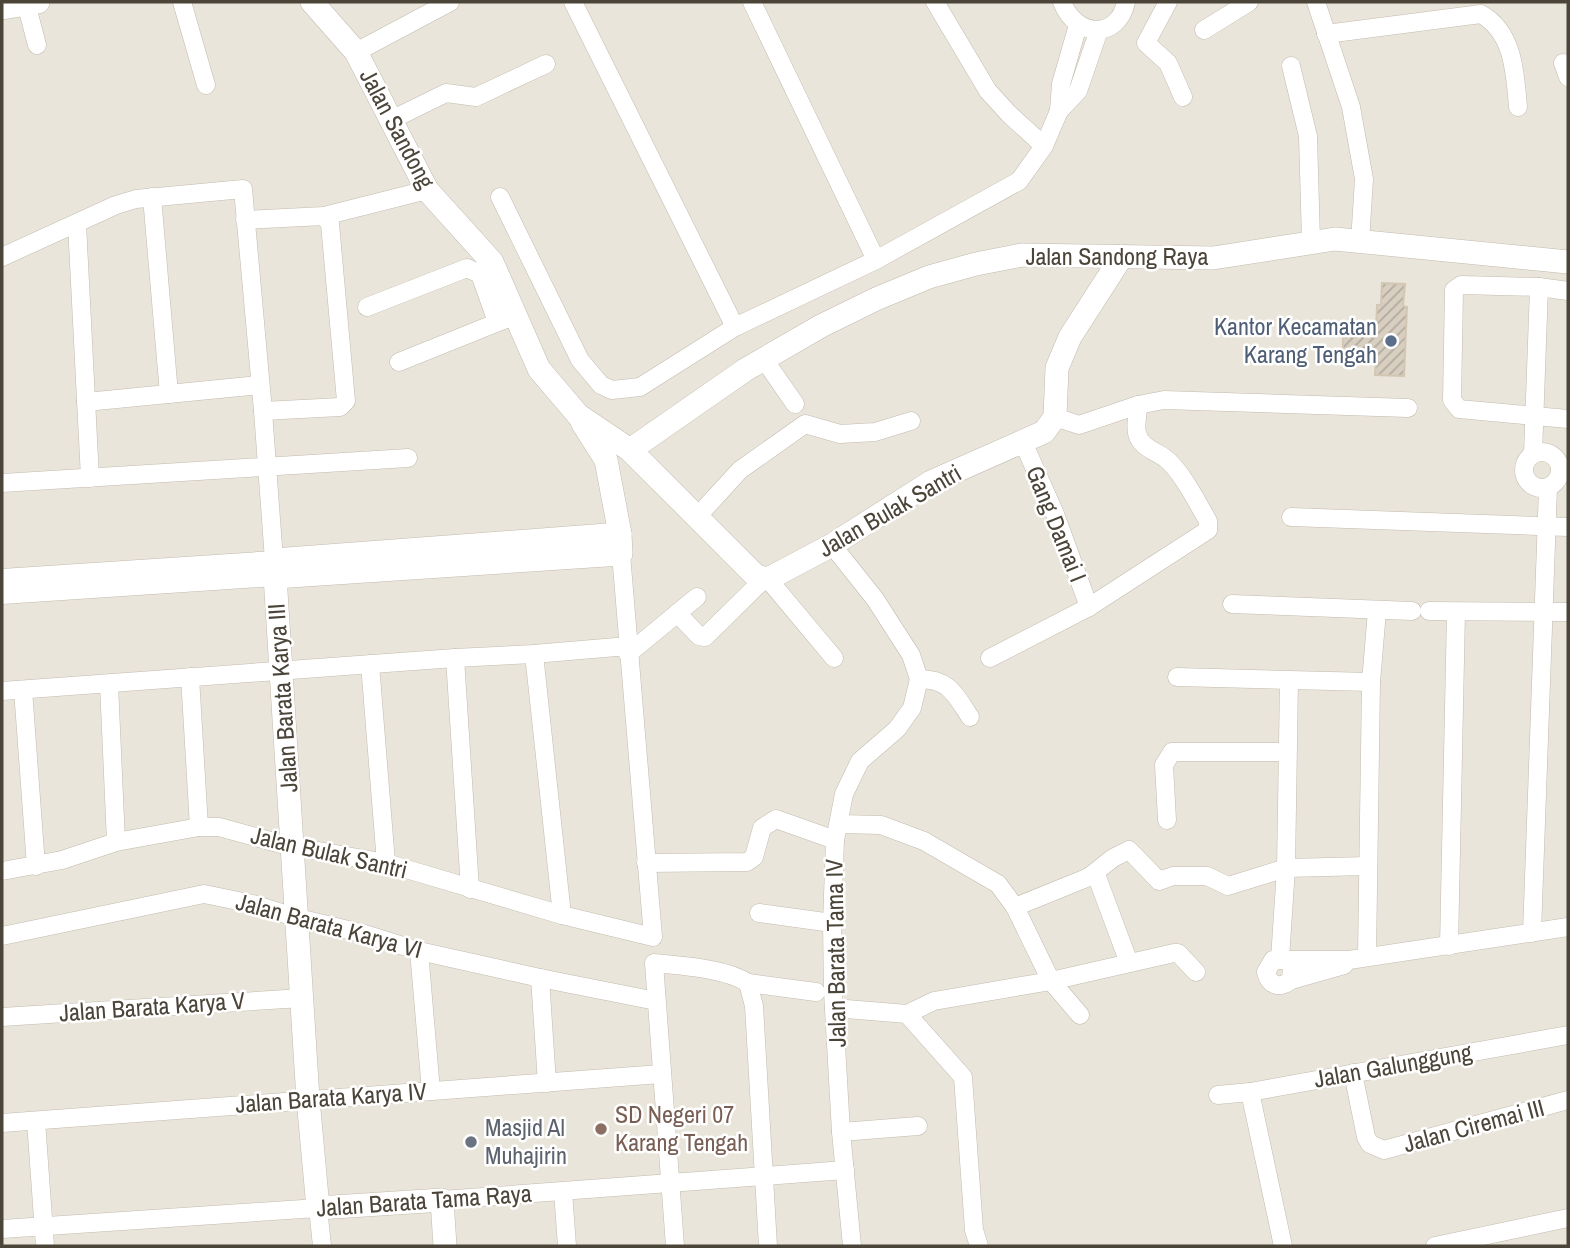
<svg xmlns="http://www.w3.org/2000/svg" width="1570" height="1248" font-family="'Archivo Narrow',sans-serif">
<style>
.residential{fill:#eae5da}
.building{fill:url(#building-hatch);stroke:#d3c7b4;stroke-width:2}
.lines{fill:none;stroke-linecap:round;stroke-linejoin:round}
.minor-casing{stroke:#c2bbae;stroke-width:19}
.tertiary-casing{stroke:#c2bbae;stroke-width:24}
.minor{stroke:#fff;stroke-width:18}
.tertiary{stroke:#fff;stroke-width:23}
.service-dot{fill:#5c6f8a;stroke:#fff;stroke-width:2.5}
.education-dot{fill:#8d6e63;stroke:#fff;stroke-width:2.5}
.worship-dot{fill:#6b7280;stroke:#fff;stroke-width:2.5}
.labels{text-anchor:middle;stroke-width:5;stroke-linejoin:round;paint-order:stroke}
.street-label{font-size:24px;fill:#4b4439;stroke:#fff}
.service-label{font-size:24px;fill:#4e5e75;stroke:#fff;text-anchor:end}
.education-label{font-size:24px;fill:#785e54;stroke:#fff;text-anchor:start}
.worship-label{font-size:24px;fill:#5b616d;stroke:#fff;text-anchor:start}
</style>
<defs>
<pattern id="building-hatch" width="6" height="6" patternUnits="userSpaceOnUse" patternTransform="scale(1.75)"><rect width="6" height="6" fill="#d8cfc1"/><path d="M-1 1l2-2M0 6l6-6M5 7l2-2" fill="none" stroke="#b1aa9e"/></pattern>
</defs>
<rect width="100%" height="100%" fill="#f6f3ec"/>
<!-- residential -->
<rect class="residential" x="2" y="2" width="1566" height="1244"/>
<!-- building -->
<polygon class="building" points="1382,283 1405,284 1403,306 1407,307 1404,376 1375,375 1376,357 1343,355 1343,331 1376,332 1377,305 1381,305"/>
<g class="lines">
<defs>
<g id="minor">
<polyline points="182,2 206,85"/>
<polyline points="573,2 735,327"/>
<polyline points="752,2 876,260"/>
<polyline points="935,2 988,91 1009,114 1044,146"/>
<path d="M 1062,2 C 1076,38 1118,40 1126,2"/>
<polyline points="1168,2 1146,43 1168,63 1183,97"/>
<polyline points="1316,2 1351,107 1364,179 1360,242"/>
<polyline points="26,3 37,45"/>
<polyline points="1204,30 1249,2"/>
<path d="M 1326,34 L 1481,14 C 1514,33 1515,73 1518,107"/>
<polyline points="356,52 450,2"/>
<polyline points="1563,63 1568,77"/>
<polyline points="1291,66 1308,136 1311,241"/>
<polyline points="1059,111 1078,91 1099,30"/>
<polyline points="391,120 446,93 476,97 546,64"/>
<polyline points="152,197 169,394"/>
<polyline points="500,197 580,360 601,385 612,390 640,387 735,327 876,260 1019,181 1044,146 1059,111 1061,84 1078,25"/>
<polyline points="245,220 324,216 427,190"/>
<polyline points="77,224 90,478"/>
<polyline points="2,257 116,205 136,199 243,189 263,411 274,560 2,578"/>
<polyline points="1568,291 1539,287 1461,285 1454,290 1452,400 1459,409 1568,419"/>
<polyline points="367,307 467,268 480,274 497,322"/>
<polyline points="763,358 795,404"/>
<polyline points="399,362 506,319"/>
<polyline points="86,402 260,385"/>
<polyline points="263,411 340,407 346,401 330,224 324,216"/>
<polyline points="1055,417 1079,425 1138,405 1164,400 1408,408"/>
<polyline points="1023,442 1055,514 1089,607"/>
<circle cx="1542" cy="470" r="18"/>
<polyline points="1533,454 1539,287"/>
<polyline points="2,483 408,458"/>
<polyline points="1291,517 1568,527"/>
<polyline points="696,518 740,470 805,424 840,434 875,432 911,421"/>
<polyline points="832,545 875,599 911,655 919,679 912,708 897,729 860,761 844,794 835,840 832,923 833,992 841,1132 852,1246"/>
<polyline points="768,579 834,658"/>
<polyline points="2,595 275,577"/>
<polyline points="1232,604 1412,611"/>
<polyline points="1429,611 1568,612"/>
<polyline points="677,613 699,636 705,637 765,578"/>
<polyline points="534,654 562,915"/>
<polyline points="628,654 697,597"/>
<polyline points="455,658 470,889"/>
<path d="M 990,658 L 1089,607 L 1208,530 L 1208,521 C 1198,504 1181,470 1165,458 C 1155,451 1140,447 1137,433 C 1135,425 1138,414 1138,405"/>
<polyline points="370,664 386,863"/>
<polyline points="190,677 199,827"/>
<polyline points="1177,677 1371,682"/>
<path d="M 919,679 C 949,679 955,694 970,717"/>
<polyline points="109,684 116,842"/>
<polyline points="23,690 36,866"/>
<polyline points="2,691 455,658 534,654 628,646"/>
<polyline points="1167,820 1164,765 1172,752 1287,752"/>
<polyline points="840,824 881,825 924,841 998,884 1015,907 1051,981 1080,1015"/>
<polyline points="646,863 747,862 754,857 762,828 776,819 835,840"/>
<polyline points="2,871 62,860 116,842 199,827 219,827 285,845 386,863 562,915 653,937 621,554"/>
<polyline points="1089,877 1113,858 1129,850 1159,881 1173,876 1207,876 1228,886 1286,868 1368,866"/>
<polyline points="1015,907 1089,877 1097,877 1129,963"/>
<polyline points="759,913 832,923"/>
<polyline points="1532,933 1548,488"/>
<polyline points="2,936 204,894 253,904 298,918 365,934 419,951 540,978 656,1001"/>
<polyline points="1449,946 1456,612"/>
<polyline points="419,951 431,1091"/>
<polyline points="1367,957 1371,682 1377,611"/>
<polyline points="1280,959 1286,868 1289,681"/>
<path d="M 1287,961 L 1292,966 L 1291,980 C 1280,989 1269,986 1266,972 L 1273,960 L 1349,960 L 1568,927"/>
<polyline points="540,978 547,1083"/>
<polyline points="1291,980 1344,965"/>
<polyline points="748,983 754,1006 768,1246"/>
<polyline points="834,1008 907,1014 963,1077 974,1230 979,1246"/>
<polyline points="907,1014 934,1001 1051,981 1174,953 1178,953 1196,972"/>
<polyline points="2,1017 302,998"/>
<polyline points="1353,1073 1366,1137 1370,1144 1384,1150 1568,1100"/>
<polyline points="1250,1092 1283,1246"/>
<polyline points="1218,1095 1250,1092 1568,1035"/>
<polyline points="36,1121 45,1246"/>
<polyline points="2,1123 661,1074"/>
<polyline points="841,1132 918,1126"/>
<polyline points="563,1192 567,1246"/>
<polyline points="442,1200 845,1170"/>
<polyline points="2,1229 318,1208 322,1246"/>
<path d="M 675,1246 L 654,963 C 681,966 725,968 748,983 L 816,992"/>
<polyline points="1435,1246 1568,1218"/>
</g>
<g id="tertiary">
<polyline points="312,2 356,52 427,190 492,262 539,369 578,415 630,450 756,576 768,579 832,545 931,482 1044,432 1055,417 1057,368 1070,337 1122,256"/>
<polyline points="2,8 38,2"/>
<polyline points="630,450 745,370 821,326 876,299 929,277 976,264 1022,255 1213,258 1335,239 1568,262"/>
<polyline points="275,577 621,554 620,534 606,460 582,422"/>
<polyline points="445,1246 442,1200 318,1208 308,1099 274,560 620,534"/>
</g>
</defs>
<!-- minor casing -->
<use href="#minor" class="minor-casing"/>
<!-- tertiary casing -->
<use href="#tertiary" class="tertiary-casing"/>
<!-- minor -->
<use href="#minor" class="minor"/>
<!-- tertiary -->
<use href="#tertiary" class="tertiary"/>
</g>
<!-- markers -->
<circle class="service-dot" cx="1391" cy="341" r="7"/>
<circle class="education-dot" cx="601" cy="1129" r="7"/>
<circle class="worship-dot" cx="471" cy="1142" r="7"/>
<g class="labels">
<!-- street labels -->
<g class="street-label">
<text transform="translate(397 129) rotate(62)" y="8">Jalan Sandong</text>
<text x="1117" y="265">Jalan Sandong Raya</text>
<text transform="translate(890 511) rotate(-30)" y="8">Jalan Bulak Santri</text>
<text transform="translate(1056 524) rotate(68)" y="8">Gang Damai I</text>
<text transform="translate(283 698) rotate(-94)" y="8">Jalan Barata Karya III</text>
<text transform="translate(329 853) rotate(13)" y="8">Jalan Bulak Santri</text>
<text transform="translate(329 926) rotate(15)" y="8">Jalan Barata Karya VI</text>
<text transform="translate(836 953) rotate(-91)" y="8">Jalan Barata Tama IV</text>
<text transform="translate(152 1007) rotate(-4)" y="8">Jalan Barata Karya V</text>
<text transform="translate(1393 1066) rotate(-10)" y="8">Jalan Galunggung</text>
<text transform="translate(331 1098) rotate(-4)" y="8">Jalan Barata Karya IV</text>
<text transform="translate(1474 1126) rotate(-15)" y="8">Jalan Ciremai III</text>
<text transform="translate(424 1201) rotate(-4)" y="8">Jalan Barata Tama Raya</text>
</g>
<!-- service labels -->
<g class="service-label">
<text x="1377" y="335">Kantor Kecamatan<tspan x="1377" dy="28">Karang Tengah</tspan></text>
</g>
<!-- education labels -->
<g class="education-label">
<text x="615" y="1123">SD Negeri 07<tspan x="615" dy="28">Karang Tengah</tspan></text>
</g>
<!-- worship labels -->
<g class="worship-label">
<text x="485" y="1136">Masjid Al<tspan x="485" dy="28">Muhajirin</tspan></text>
</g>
</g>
<!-- border -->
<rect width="1570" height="1248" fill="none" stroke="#4b4439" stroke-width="7"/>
</svg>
